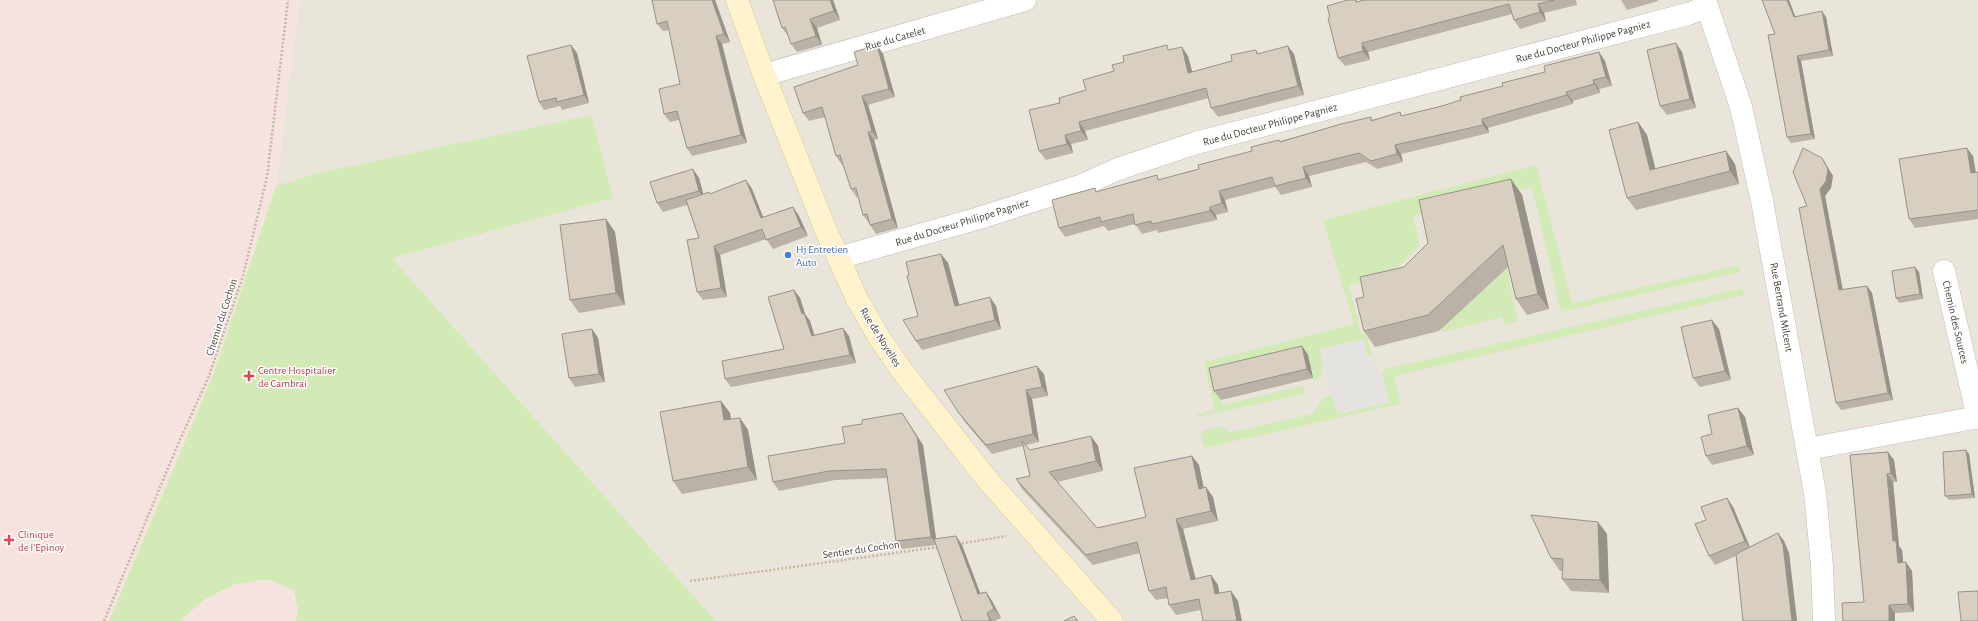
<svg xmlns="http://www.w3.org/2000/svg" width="1978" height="621" font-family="'Alegreya Sans',sans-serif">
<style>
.residential{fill:#eae5da}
.medical{fill:#f6e3e0}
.green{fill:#d2eab5}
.parking{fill:#e5e3e0}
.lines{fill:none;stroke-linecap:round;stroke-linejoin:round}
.street-casing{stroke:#c2bbae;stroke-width:23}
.secondary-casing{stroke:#d6c79b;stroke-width:23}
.path{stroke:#c4b79f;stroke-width:2.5;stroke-dasharray:2 2;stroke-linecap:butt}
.street{stroke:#fff;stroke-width:22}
.secondary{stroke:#fff3cd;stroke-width:22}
.wall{fill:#bab2a6}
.shaded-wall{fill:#979187}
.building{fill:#d8cfc1;stroke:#979187}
.shop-dot{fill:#3f7fe0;stroke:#fff;stroke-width:1.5}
.health-dot{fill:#e0444e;stroke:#fff;stroke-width:1.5}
.labels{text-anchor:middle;stroke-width:3;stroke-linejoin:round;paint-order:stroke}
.street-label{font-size:11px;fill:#4b4439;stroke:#fff}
.shop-label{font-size:11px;fill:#366cbe;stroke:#fff;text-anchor:start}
.health-label{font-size:11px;fill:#be3a42;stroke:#fff;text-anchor:start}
</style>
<rect width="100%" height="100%" fill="#f6f3ec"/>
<!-- residential -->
<polygon class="residential" points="299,0 1978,0 1978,621 716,621 392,258 276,186"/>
<!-- medical -->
<polygon class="medical" points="0,0 299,0 276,186 392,258 716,621 0,621"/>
<!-- green -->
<g class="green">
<polygon points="591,115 613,198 392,258 716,621 296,621 298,610 294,591 269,579 235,584 205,599 180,621 109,621 214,373 276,186 318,173"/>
<polygon points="1536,165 1572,303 1739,265 1740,272 1561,312 1532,187 1413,216 1420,246 1391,274 1349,285 1361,334 1366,333 1372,356 1320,349 1323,367 1321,377 1314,382 1308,356 1215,377 1222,405 1303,385 1305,394 1198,417 1196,415 1215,410 1204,362 1354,324 1323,220"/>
<polygon points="1504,255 1518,322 1504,325 1502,317 1442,332 1438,314"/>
<polygon points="1743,288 1744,295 1394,376 1400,404 1204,448 1201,435 1203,431 1222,426 1230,432 1313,414 1323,398 1333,395 1337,413 1389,402 1382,374 1385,369"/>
</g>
<!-- parking -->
<polygon class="parking" points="1364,339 1368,356 1382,374 1389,403 1337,414 1319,349"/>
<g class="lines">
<defs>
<g id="street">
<polyline points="1705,0 1741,107 1762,201 1815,493 1822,566 1824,621"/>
<polyline points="764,75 1025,0"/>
<polyline points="838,258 976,219 1080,186 1118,169 1196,143 1688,14 1707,7"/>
<polyline points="1944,271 1978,418"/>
<polyline points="1808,449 1978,417"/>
</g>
<polyline id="secondary" points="737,0 764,75 825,228 857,299 880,339 903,372 986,478 1112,621"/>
</defs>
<!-- street casing -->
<use href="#street" class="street-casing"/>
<!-- secondary casing -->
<use href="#secondary" class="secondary-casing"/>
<!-- path -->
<g class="path">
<polyline points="958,544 1006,536"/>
<polyline points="690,581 939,547"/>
<polyline points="104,621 179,442 209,376 243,276 267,177 288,0"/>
</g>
<!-- street -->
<use href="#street" class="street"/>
<!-- secondary -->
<use href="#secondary" class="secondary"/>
</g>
<!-- wall -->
<g class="wall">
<polygon points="715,0 730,42 722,44 747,143 692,156 687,148 679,120 670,122 664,114 680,84 669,30 663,31 657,24"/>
<polygon points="773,0 833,0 840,20 817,28 822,45 797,52 791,44 789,37 782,28"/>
<polygon points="1348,0 1356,0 1358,2 1365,0 1576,0 1577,5 1544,13 1546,21 1520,29 1514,20 1512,14 1368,52 1370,60 1345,66 1338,58"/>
<polygon points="1621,0 1658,0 1658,1 1627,10"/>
<polygon points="1795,17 1826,17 1833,56 1801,61 1815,139 1791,143 1787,137 1775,34"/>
<polygon points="571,45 577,53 589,103 562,110 560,106 544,110 539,102"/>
<polygon points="877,45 883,54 895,97 868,105 878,139 874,140 898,228 876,234 870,225 870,223 869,223 863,215 858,197 857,198 851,189 843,165 842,165 836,156 825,117 809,121 803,113 858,65"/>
<polygon points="1170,50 1188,56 1192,72 1232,61 1256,50 1258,53 1294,54 1304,95 1218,117 1211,108 1209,98 1085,131 1088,140 1071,144 1073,153 1046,160 1039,151 1060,103 1086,90 1114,71"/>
<polygon points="1599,52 1605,61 1612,86 1599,89 1600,93 1573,101 1573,104 1488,128 1489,133 1401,154 1403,162 1377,169 1366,162 1309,176 1312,187 1281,195 1275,187 1225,200 1228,212 1216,215 1217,220 1158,233 1157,230 1142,234 1135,224 1108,231 1104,226 1065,237 1059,228 1098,192 1160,180 1199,169 1252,151 1279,140 1280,141 1371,117 1373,120 1400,112 1402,116 1442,106 1461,100 1545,72"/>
<polygon points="1682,52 1696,108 1667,115 1660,106"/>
<polygon points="1638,122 1647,135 1655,169 1726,151 1735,164 1739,184 1636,210 1627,198"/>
<polygon points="1973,156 1976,172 1978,172 1978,219 1915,228 1909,219"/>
<polygon points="1822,158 1833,176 1831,188 1825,196 1843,290 1867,286 1872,293 1893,400 1841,410 1836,403 1807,206"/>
<polygon points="693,169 699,178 703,194 710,194 746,180 752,189 763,217 793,207 799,216 808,236 773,249 766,239 720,255 727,297 703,300 697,292 699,238 687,205 663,212 657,203"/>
<polygon points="1511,179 1522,195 1549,309 1527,315 1516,299 1508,267 1439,331 1375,347 1364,331 1404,267"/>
<polygon points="606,219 615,232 625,305 579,313 570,300"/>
<polygon points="941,254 948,263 959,305 996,306 1001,329 922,350 916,341 918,316 909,275"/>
<polygon points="1919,272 1923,299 1899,303 1896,298"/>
<polygon points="794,290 800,298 805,314 810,321 814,335 849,336 856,363 731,387 725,379 784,349"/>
<polygon points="592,329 598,338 605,382 575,387 569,378"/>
<polygon points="1719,329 1731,380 1700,387 1693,378"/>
<polygon points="1302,346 1308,355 1313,378 1221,400 1214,391"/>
<polygon points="1044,374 1048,396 1032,399 1039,442 1026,445 1030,450 1091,436 1098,446 1103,471 1057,482 1097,528 1146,517 1192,456 1199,465 1203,488 1213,497 1218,521 1183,529 1196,579 1211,575 1218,585 1219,593 1231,591 1238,601 1201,610 1176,615 1169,605 1168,598 1156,600 1149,591 1140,553 1093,565 1022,489 1016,479 1030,476 1023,446 992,454 964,421 958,412"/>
<polygon points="721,401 730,413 731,419 740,418 748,430 757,480 682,494 673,481"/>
<polygon points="1738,408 1745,417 1754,455 1712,465 1706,456 1712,434"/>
<polygon points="908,422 923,445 936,539 956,536 962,545 980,593 986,592 992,601 1001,618 995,621 962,621 936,545 902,549 896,541 888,478 835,480 779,491 773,482 845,443"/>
<polygon points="1966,450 1969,454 1975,498 1949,500 1945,496"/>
<polygon points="1850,455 1894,460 1897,482 1893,482 1899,546 1902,550 1903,563 1912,571 1914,612 1895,613 1895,621 1843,621 1864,602"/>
<polygon points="1727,498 1733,507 1750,547 1778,533 1784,541 1789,553 1797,621 1743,621 1736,556 1715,565 1709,556 1706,520"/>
<polygon points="1598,522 1607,534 1609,593 1571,591 1562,579 1563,571 1560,571 1551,558"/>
</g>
<!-- shaded-wall -->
<g class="shaded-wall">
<polygon points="712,0 715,0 730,42 724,34"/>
<polygon points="830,0 833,0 840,20 834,11"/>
<polygon points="1787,0 1789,0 1798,23 1794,17"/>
<polygon points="1538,4 1544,13 1546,21 1540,12"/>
<polygon points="1822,11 1826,17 1833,56 1829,50"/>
<polygon points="810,19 817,28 822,45 816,36"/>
<polygon points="716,36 722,44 747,143 741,135"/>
<polygon points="1362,43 1368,52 1370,60 1363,51"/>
<polygon points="1676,43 1682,52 1696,108 1690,99"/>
<polygon points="571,45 577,53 589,103 584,95"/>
<polygon points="877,45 883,54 895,97 889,89"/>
<polygon points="1288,46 1294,54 1304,95 1298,86"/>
<polygon points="1182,47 1188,56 1195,82 1188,73"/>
<polygon points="1599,52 1605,61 1612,86 1606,77"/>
<polygon points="1797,56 1801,61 1815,139 1811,134"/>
<polygon points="1593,80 1599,89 1600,93 1594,84"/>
<polygon points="1566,92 1573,101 1573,104 1567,95"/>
<polygon points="862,96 868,105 878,139 872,131"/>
<polygon points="1482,119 1488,128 1489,133 1483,125"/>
<polygon points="1079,122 1085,131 1088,140 1081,131"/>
<polygon points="1638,122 1647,135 1659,183 1650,170"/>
<polygon points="868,132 874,140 898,228 892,219"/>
<polygon points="1065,135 1071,144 1073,153 1067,144"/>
<polygon points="1395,145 1401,154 1403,162 1397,154"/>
<polygon points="1967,148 1973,156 1977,182 1971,173"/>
<polygon points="1726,151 1735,164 1739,184 1730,171"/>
<polygon points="1822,158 1833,176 1831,188 1825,196 1844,297 1839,290 1820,189"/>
<polygon points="1303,167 1309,176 1312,187 1306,178"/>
<polygon points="693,169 699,178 705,200 699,191"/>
<polygon points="1511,179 1522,195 1549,309 1538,294"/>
<polygon points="746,180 752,189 767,227 761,218"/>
<polygon points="1219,191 1225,200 1228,212 1222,203"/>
<polygon points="793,207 799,216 808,236 801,227"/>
<polygon points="1210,207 1216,215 1217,220 1210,211"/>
<polygon points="606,219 615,232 625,305 616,293"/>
<polygon points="714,246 720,255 727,297 721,288"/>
<polygon points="941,254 948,263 962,315 955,306"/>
<polygon points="1915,267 1919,272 1923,299 1920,294"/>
<polygon points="1867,286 1872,293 1893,400 1888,393"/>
<polygon points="794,290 800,298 805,314 810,321 817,344 812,336 802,314"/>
<polygon points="990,297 996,306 1001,329 995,320"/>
<polygon points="1712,320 1719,329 1731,380 1725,371"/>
<polygon points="843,328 849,336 856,363 850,355"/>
<polygon points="592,329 598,338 605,382 599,374"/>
<polygon points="1302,346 1308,355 1313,378 1307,369"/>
<polygon points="1037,366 1044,374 1048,396 1042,387"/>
<polygon points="1026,390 1032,399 1039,442 1033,434"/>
<polygon points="721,401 730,413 733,433 724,420"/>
<polygon points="1738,408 1745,417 1754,455 1747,446"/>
<polygon points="902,413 923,445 937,545 931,537"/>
<polygon points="740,418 748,430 757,480 748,467"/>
<polygon points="1091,436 1098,446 1103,471 1096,461"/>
<polygon points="1966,450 1969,454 1975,498 1972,494"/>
<polygon points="1888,452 1894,460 1897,482 1891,473"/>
<polygon points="1192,456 1199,465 1206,498 1199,489"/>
<polygon points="1887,474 1893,482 1899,546 1902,550 1904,572 1898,563 1893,541"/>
<polygon points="1206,487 1213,497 1218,521 1211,511"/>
<polygon points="1727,498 1733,507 1751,550 1745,541"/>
<polygon points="1176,519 1183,529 1198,590 1191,580"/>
<polygon points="1598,522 1607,534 1609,593 1600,580"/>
<polygon points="1778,533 1784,541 1789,553 1797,621 1792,621"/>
<polygon points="956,536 962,545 984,603 978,594"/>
<polygon points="1906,562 1912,571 1914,612 1908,604"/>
<polygon points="1211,575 1218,585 1221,604 1215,594"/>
<polygon points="1231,591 1238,601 1242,621 1237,621"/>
<polygon points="986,592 992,601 1001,618 994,609"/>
<polygon points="1889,605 1895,613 1895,621 1889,621"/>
<polygon points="987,613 992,621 990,621"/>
</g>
<!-- building -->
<g class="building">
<polygon points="652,0 712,0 724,34 716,36 741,135 687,148 677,111 664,114 659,89 680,84 667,21 657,24"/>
<polygon points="773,0 830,0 834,11 810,19 816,36 791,44 785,27 782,28"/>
<polygon points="1348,0 1356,0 1356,2 1365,0 1554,0 1538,4 1540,12 1514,20 1509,4 1362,43 1363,51 1338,58 1328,18 1330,17 1327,6"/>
<polygon points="1762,0 1787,0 1794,17 1822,11 1829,50 1797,56 1811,134 1787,137 1768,35 1775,34"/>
<polygon points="1676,43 1690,99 1660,106 1647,50"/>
<polygon points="571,45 584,95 557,102 556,98 539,102 527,56"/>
<polygon points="877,45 889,89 862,96 872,131 868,132 892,219 870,225 867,214 863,215 856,188 851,189 840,155 836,156 822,107 803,113 794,87 858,65 854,52"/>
<polygon points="1167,45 1168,50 1182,47 1188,73 1232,61 1231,55 1256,50 1257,54 1288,46 1298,86 1211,108 1206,88 1079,122 1081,131 1065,135 1067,144 1039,151 1029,110 1060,103 1059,98 1086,90 1083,80 1114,71 1112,65 1124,62 1123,56"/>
<polygon points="1599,52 1606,77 1593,80 1594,84 1566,92 1567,95 1482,119 1483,125 1395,145 1397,154 1371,161 1359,153 1303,167 1306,178 1275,186 1272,177 1219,191 1222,203 1210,207 1210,211 1152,224 1151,221 1135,225 1133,214 1101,222 1100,217 1059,228 1052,200 1095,188 1096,192 1157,175 1158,180 1199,169 1198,165 1252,151 1251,147 1279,140 1280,142 1341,124 1371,117 1371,121 1400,112 1401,116 1442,106 1461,100 1460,97 1503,86 1502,83 1545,72 1544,66"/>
<polygon points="1638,122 1650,170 1726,151 1730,171 1627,198 1609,130"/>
<polygon points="1803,148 1822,158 1828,169 1826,181 1820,189 1839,290 1867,286 1888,393 1836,403 1799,208 1807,206 1793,172"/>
<polygon points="1967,148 1971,173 1978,172 1978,210 1909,219 1899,159"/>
<polygon points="693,169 699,191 657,203 650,182"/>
<polygon points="1511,179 1538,294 1516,299 1503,245 1428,315 1364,331 1356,299 1364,297 1360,277 1404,267 1428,243 1419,200"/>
<polygon points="746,180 761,218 793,207 801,227 766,240 762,229 714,246 721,288 697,292 687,240 699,238 686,200 709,192 710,194"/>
<polygon points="606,219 616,293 570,300 560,225"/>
<polygon points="941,254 955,306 990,297 995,320 916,341 903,320 918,316 907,276 909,275 906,262"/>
<polygon points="1915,267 1920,294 1896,298 1892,271"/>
<polygon points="794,290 802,314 804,313 812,336 843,328 850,355 725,379 722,361 784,349 768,297"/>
<polygon points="1712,320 1725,371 1693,378 1681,327"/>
<polygon points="592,329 599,374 569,378 562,334"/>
<polygon points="1302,346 1307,369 1214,391 1209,368"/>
<polygon points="1037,366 1042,387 1026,390 1033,434 986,445 958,412 944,390"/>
<polygon points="721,401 724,420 740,418 748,467 673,481 660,412"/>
<polygon points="1738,408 1747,446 1706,456 1701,437 1712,434 1708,415"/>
<polygon points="902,413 917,437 931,537 896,541 886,469 829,471 773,482 768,456 845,443 842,427 862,424 862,420"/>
<polygon points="1091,436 1096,461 1049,472 1097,528 1146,517 1134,468 1192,456 1199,489 1206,487 1211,511 1176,519 1191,580 1211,575 1215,594 1231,591 1237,621 1203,621 1199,599 1169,605 1166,587 1149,591 1137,542 1086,555 1016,479 1030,476 1022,441 1030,450"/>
<polygon points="1966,450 1972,494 1945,496 1943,452"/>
<polygon points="1888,452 1891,473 1887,474 1893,541 1896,541 1898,563 1906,562 1908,604 1889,605 1889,621 1843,621 1842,603 1864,602 1850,455"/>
<polygon points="1727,498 1745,541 1709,556 1695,524 1706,520 1701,507"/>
<polygon points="1531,515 1598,522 1600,580 1562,579 1563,559 1551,558"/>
<polygon points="1778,533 1783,545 1792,621 1743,621 1736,554"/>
<polygon points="956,536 978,594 986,592 994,609 987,613 990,621 962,621 934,539"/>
<polygon points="1978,591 1978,621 1961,621 1958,592"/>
<polygon points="1074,616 1078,621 1064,621"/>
</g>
<!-- markers -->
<circle class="shop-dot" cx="788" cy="255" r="4"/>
<g class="health-dot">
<path d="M247 370h4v4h4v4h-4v4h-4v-4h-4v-4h4z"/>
<path d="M7 534h4v4h4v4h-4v4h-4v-4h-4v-4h4z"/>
</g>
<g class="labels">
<!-- street labels -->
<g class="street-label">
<text transform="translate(895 38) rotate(-16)" y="4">Rue du Catelet</text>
<text transform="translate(1583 41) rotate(-15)" y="4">Rue du Docteur Philippe Pagniez</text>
<text transform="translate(1270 124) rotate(-15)" y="4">Rue du Docteur Philippe Pagniez</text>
<text transform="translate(962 222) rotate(-17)" y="4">Rue du Docteur Philippe Pagniez</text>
<text transform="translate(1782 307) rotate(80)" y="4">Rue Bertrand Milcent</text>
<text transform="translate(221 317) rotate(-72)" y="4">Chemin du Cochon</text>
<text transform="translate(1956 322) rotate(77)" y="4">Chemin des Sources</text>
<text transform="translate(881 337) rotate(58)" y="4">Rue de Noyelles</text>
<text transform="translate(861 549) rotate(-8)" y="4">Sentier du Cochon</text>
</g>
<!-- shop labels -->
<g class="shop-label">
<text x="796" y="253">Hj Entretien<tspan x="796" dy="13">Auto</tspan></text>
</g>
<!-- health labels -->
<g class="health-label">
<text x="258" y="374">Centre Hospitalier<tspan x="258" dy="13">de Cambrai</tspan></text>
<text x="18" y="538">Clinique<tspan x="18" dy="13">de l’Epinoy</tspan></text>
</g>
</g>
</svg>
